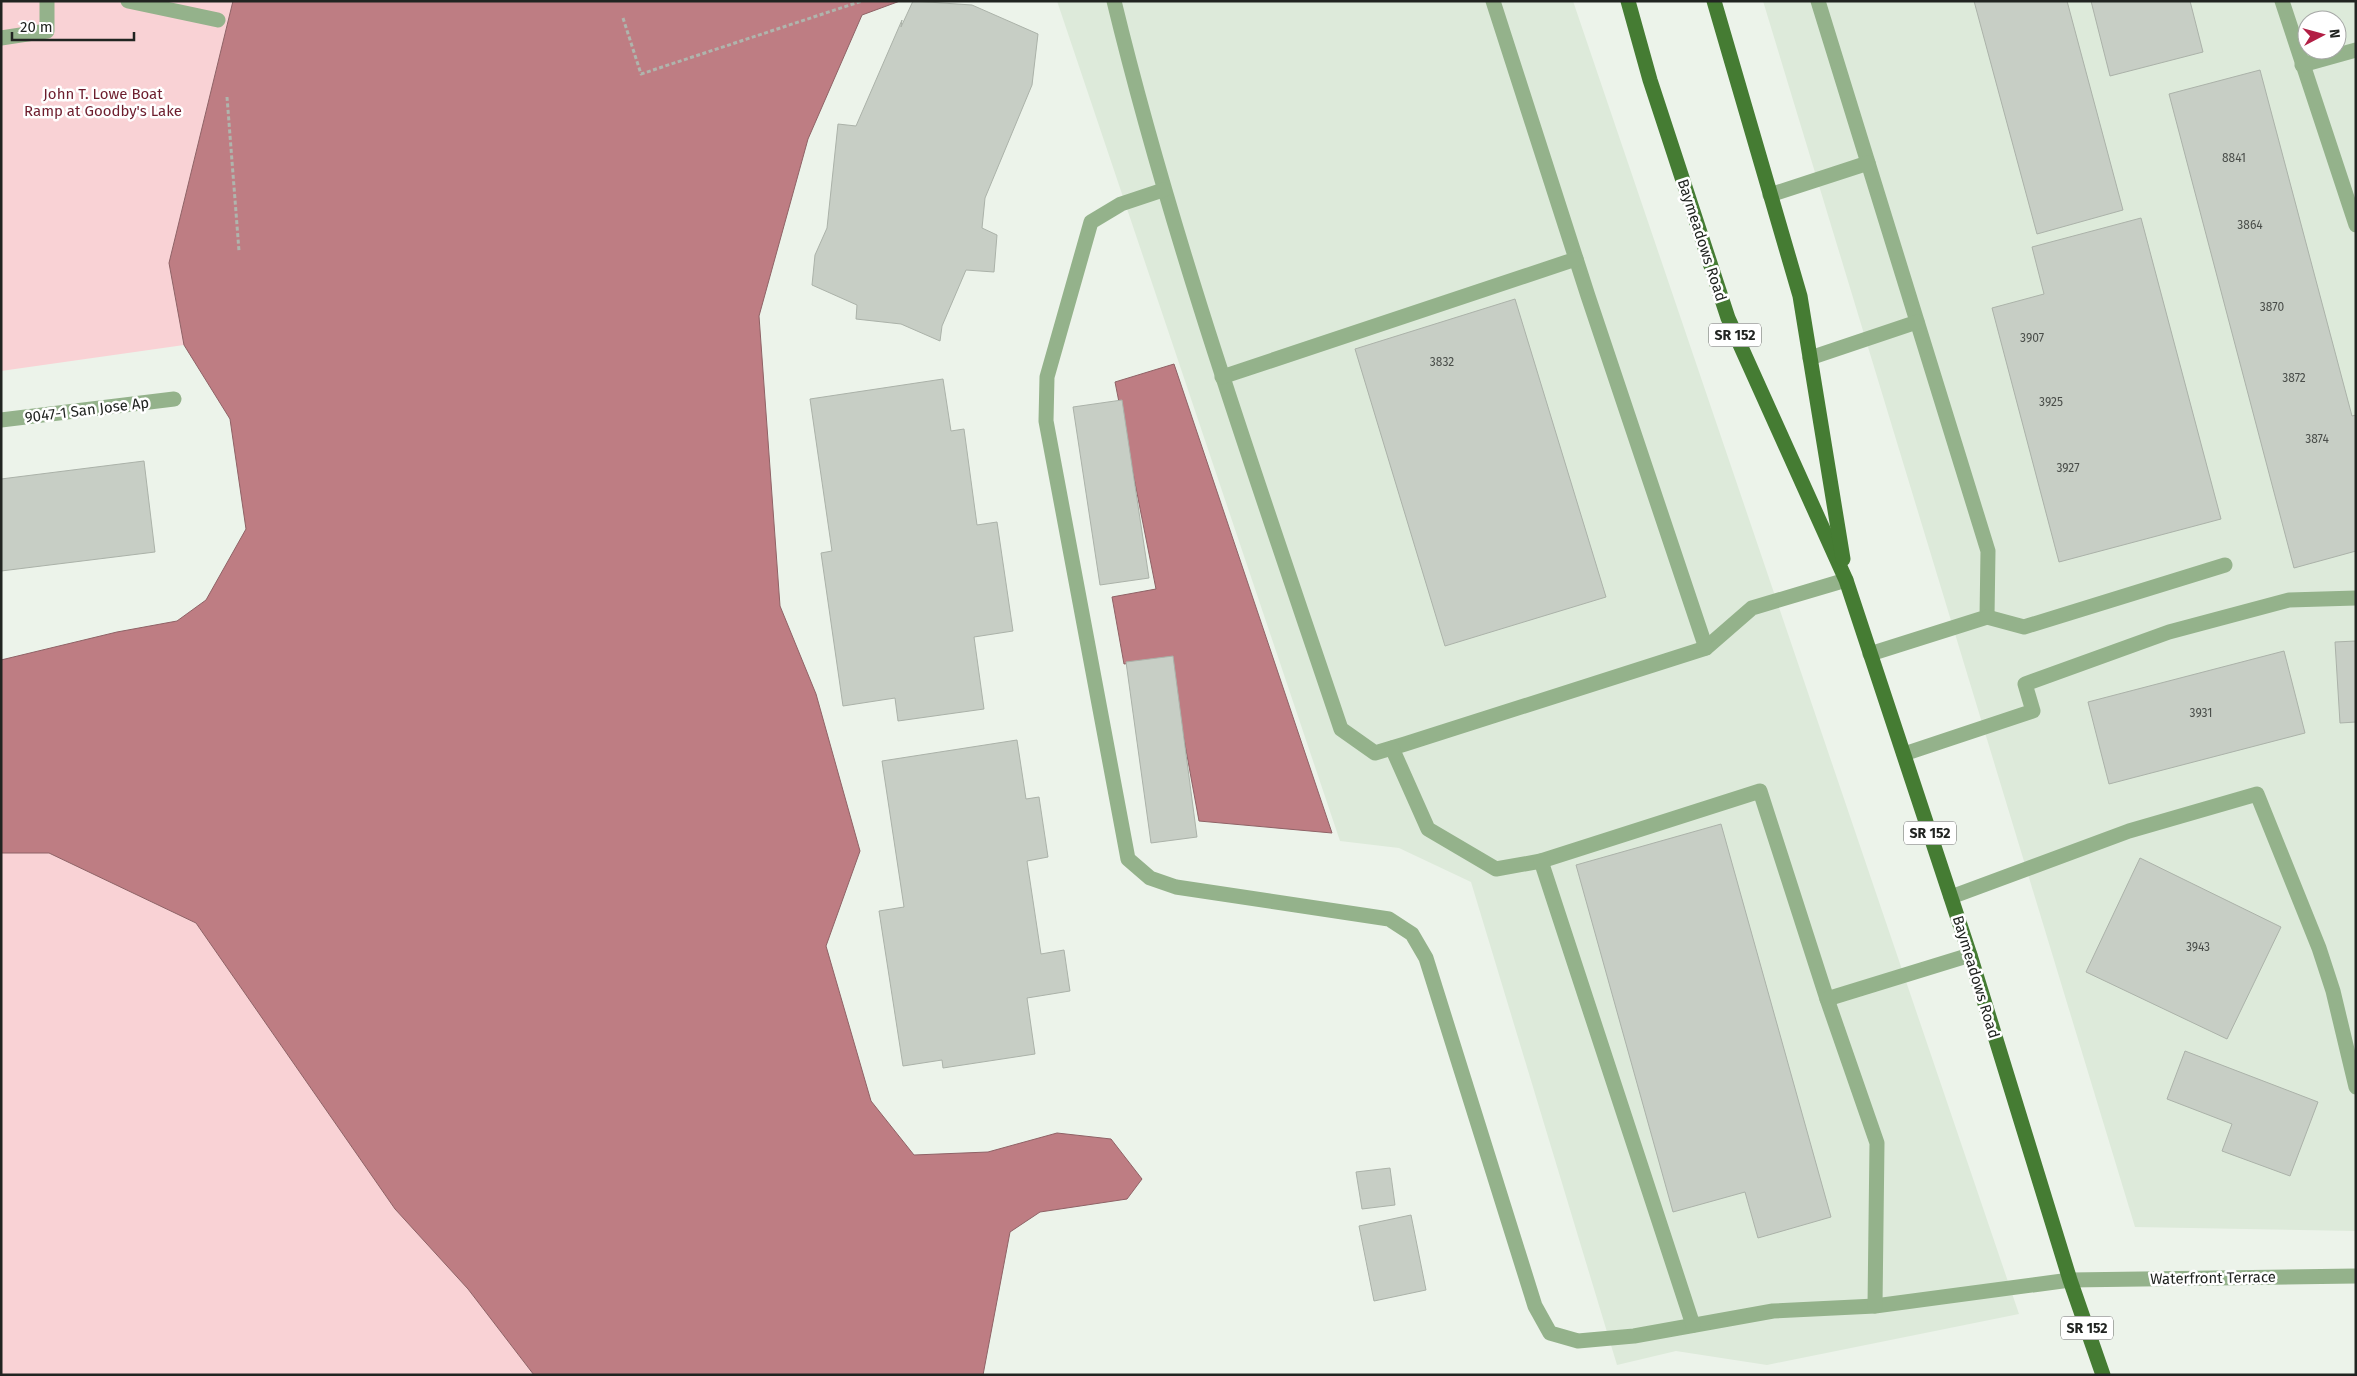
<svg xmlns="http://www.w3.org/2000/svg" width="2357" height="1376" font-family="'Fira Sans',sans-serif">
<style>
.built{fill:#ddeada;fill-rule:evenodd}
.green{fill:#f9d2d5}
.water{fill:#be7d83;stroke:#8f6266}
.building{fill:#c7cec5;stroke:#abb2a9}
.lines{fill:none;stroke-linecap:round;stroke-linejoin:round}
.path{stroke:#afb5ad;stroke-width:3;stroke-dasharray:4 2.5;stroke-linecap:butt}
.minor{stroke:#94b28b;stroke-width:15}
.major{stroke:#457c33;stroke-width:15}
.labels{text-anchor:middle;stroke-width:5;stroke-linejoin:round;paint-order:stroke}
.number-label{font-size:12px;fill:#4a4e4a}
.shield{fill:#fff;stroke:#646664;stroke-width:1}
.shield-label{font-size:14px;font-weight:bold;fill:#212421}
.park-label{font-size:15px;fill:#6d1d2d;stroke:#fff}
.street-label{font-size:15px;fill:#212421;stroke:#fff}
</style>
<rect width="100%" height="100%" fill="#ecf3ea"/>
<!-- built -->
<g class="built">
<polygon points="1057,1 1573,1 2019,1314 1767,1365 1676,1351 1617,1365 1471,882 1399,848 1340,841"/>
<path d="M 1763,1 L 2356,1 L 2356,1231 L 2135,1227 ZM 2307,20 L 2337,20 L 2337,50 L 2307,50 Z"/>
</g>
<!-- green -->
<g class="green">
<polygon points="1,1 233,1 169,263 184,345 1,371"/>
<polygon points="1,853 49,853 196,923 395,1209 468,1289 534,1375 1,1375"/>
</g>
<!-- water -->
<g class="water">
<polygon points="233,1 900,1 862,15 808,139 759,316 780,606 816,694 860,851 826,946 871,1101 914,1155 988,1152 1057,1133 1111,1139 1142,1179 1127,1199 1040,1212 1010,1232 983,1375 534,1375 468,1289 395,1209 196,923 49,853 1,853 1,660 117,632 177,621 206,600 246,529 230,419 184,345 169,263"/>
<polygon points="1174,364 1332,833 1199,821 1169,657 1124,664 1112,597 1156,589 1115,382"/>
</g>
<!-- building -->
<g class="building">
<polygon points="913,1 972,5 1038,34 1032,85 985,198 982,228 997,235 994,272 966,270 942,326 940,341 901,324 856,319 857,305 812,285 815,255 827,228 838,124 856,126 902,20 901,27"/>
<polygon points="1974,1 2067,1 2123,210 2037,234"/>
<polygon points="2091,1 2190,1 2203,52 2110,76"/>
<polygon points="2260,70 2352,416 2356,415 2356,551 2294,568 2169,94"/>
<polygon points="2141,218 2221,519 2059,562 1992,308 2044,294 2032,247"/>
<polygon points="1515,299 1606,597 1445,646 1355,349"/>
<polygon points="943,379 951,431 964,429 977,525 997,522 1013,631 974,637 984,709 898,721 895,698 843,706 821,553 832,551 810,399"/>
<polygon points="1122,400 1149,578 1100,585 1073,407"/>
<polygon points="144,461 155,552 1,571 1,479"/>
<polygon points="2356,641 2356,722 2340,723 2335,642"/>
<polygon points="2284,651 2305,733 2109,784 2088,702"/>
<polygon points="1173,656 1197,837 1151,843 1126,662"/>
<polygon points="1017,740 1026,799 1039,797 1048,857 1027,861 1041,954 1064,950 1070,991 1027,998 1035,1054 943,1068 942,1060 903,1066 879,911 904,907 882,761"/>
<polygon points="1721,824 1831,1217 1758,1238 1745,1192 1673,1212 1576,865"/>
<polygon points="2140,858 2281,927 2227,1039 2086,972"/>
<polygon points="2185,1051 2318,1102 2290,1176 2222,1151 2232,1124 2167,1099"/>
<polygon points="1390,1168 1395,1205 1362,1209 1356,1172"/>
<polygon points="1411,1215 1426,1290 1374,1301 1359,1226"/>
</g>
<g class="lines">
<!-- path -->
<g class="path">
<polyline points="623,18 641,74 862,1"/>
<polyline points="227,97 239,251"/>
</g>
<!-- minor -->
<g class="minor">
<polyline points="128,1 218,20"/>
<path d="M 1114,1 C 1174,248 1260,488 1341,729 L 1375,753 L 1405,744 L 1706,648 L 1752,608 L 1846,580"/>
<polyline points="1493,1 1588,296 1706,648"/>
<polyline points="1818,1 1988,551 1987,617 1870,654"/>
<polyline points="2282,1 2356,225"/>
<polyline points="1,38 47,31 47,1"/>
<polyline points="2302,65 2356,50"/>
<polyline points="1163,190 1121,204 1091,222 1047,377 1046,421 1128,859 1150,878 1176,887 1389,919 1412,934 1426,958 1535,1306 1550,1333 1578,1341 1634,1336 1773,1311 1875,1306 2070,1280 2356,1276"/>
<polyline points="1770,195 1868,163"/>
<polyline points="1810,358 1917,322"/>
<polyline points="1222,377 1576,259"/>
<polyline points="1,420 174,399"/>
<polyline points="1987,617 2024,627 2225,565"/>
<polyline points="1392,748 1428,829 1496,869 1541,861 1760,791 1827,999"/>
<polyline points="1904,754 2033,711 2025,684 2169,632 2289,600 2356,598"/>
<polyline points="1541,861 1693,1325"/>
<polyline points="1951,897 2129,831 2257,794 2319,948 2333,991 2356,1087"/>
<polyline points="1875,1306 1877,1143 1827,999 1970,955"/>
</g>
<!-- major -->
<g class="major">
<polyline points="1628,1 1650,80 1728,318 1846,580 1970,955 2070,1280 2103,1375"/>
<polyline points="1714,1 1800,296 1843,559"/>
</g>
</g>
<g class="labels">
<!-- number labels -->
<g class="number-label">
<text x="2234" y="162">8841</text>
<text x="2250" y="229">3864</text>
<text x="2272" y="311">3870</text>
<text x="2032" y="342">3907</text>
<text x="1442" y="366">3832</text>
<text x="2294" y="382">3872</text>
<text x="2051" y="406">3925</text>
<text x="2317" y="443">3874</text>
<text x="2068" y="472">3927</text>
<text x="2201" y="717">3931</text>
<text x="2198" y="951">3943</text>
</g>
<!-- shield labels -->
<g class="shield">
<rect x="1709" y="323.5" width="52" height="23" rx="4"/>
<rect x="1904" y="821.5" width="52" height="23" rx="4"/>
<rect x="2061" y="1316.5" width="52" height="23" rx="4"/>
</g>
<g class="shield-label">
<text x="1735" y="340">SR 152</text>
<text x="1930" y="838">SR 152</text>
<text x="2087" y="1333">SR 152</text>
</g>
<!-- park labels -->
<g class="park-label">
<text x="103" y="99">John T. Lowe Boat<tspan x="103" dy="17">Ramp at Goodby's Lake</tspan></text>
</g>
<!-- street labels -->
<g class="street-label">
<text transform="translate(1702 240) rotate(72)" y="5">Baymeadows Road</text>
<text transform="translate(87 410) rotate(-7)" y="5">9047-1 San Jose Ap</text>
<text transform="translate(1976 977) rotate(73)" y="5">Baymeadows Road</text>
<text transform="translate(2213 1278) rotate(-1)" y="5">Waterfront Terrace</text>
</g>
</g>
<!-- border -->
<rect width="2357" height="1376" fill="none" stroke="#212421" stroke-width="5"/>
<!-- north arrow -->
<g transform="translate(2322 35) rotate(84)"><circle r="24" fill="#ffffff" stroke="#a6a7a6"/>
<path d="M0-4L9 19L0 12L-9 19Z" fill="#b21f45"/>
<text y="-8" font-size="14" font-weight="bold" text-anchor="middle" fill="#212421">N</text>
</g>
<!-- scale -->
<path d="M12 32v8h122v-8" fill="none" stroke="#212421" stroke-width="2.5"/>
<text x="20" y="32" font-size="15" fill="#212421" stroke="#ffffff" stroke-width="4" paint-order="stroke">20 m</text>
</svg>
